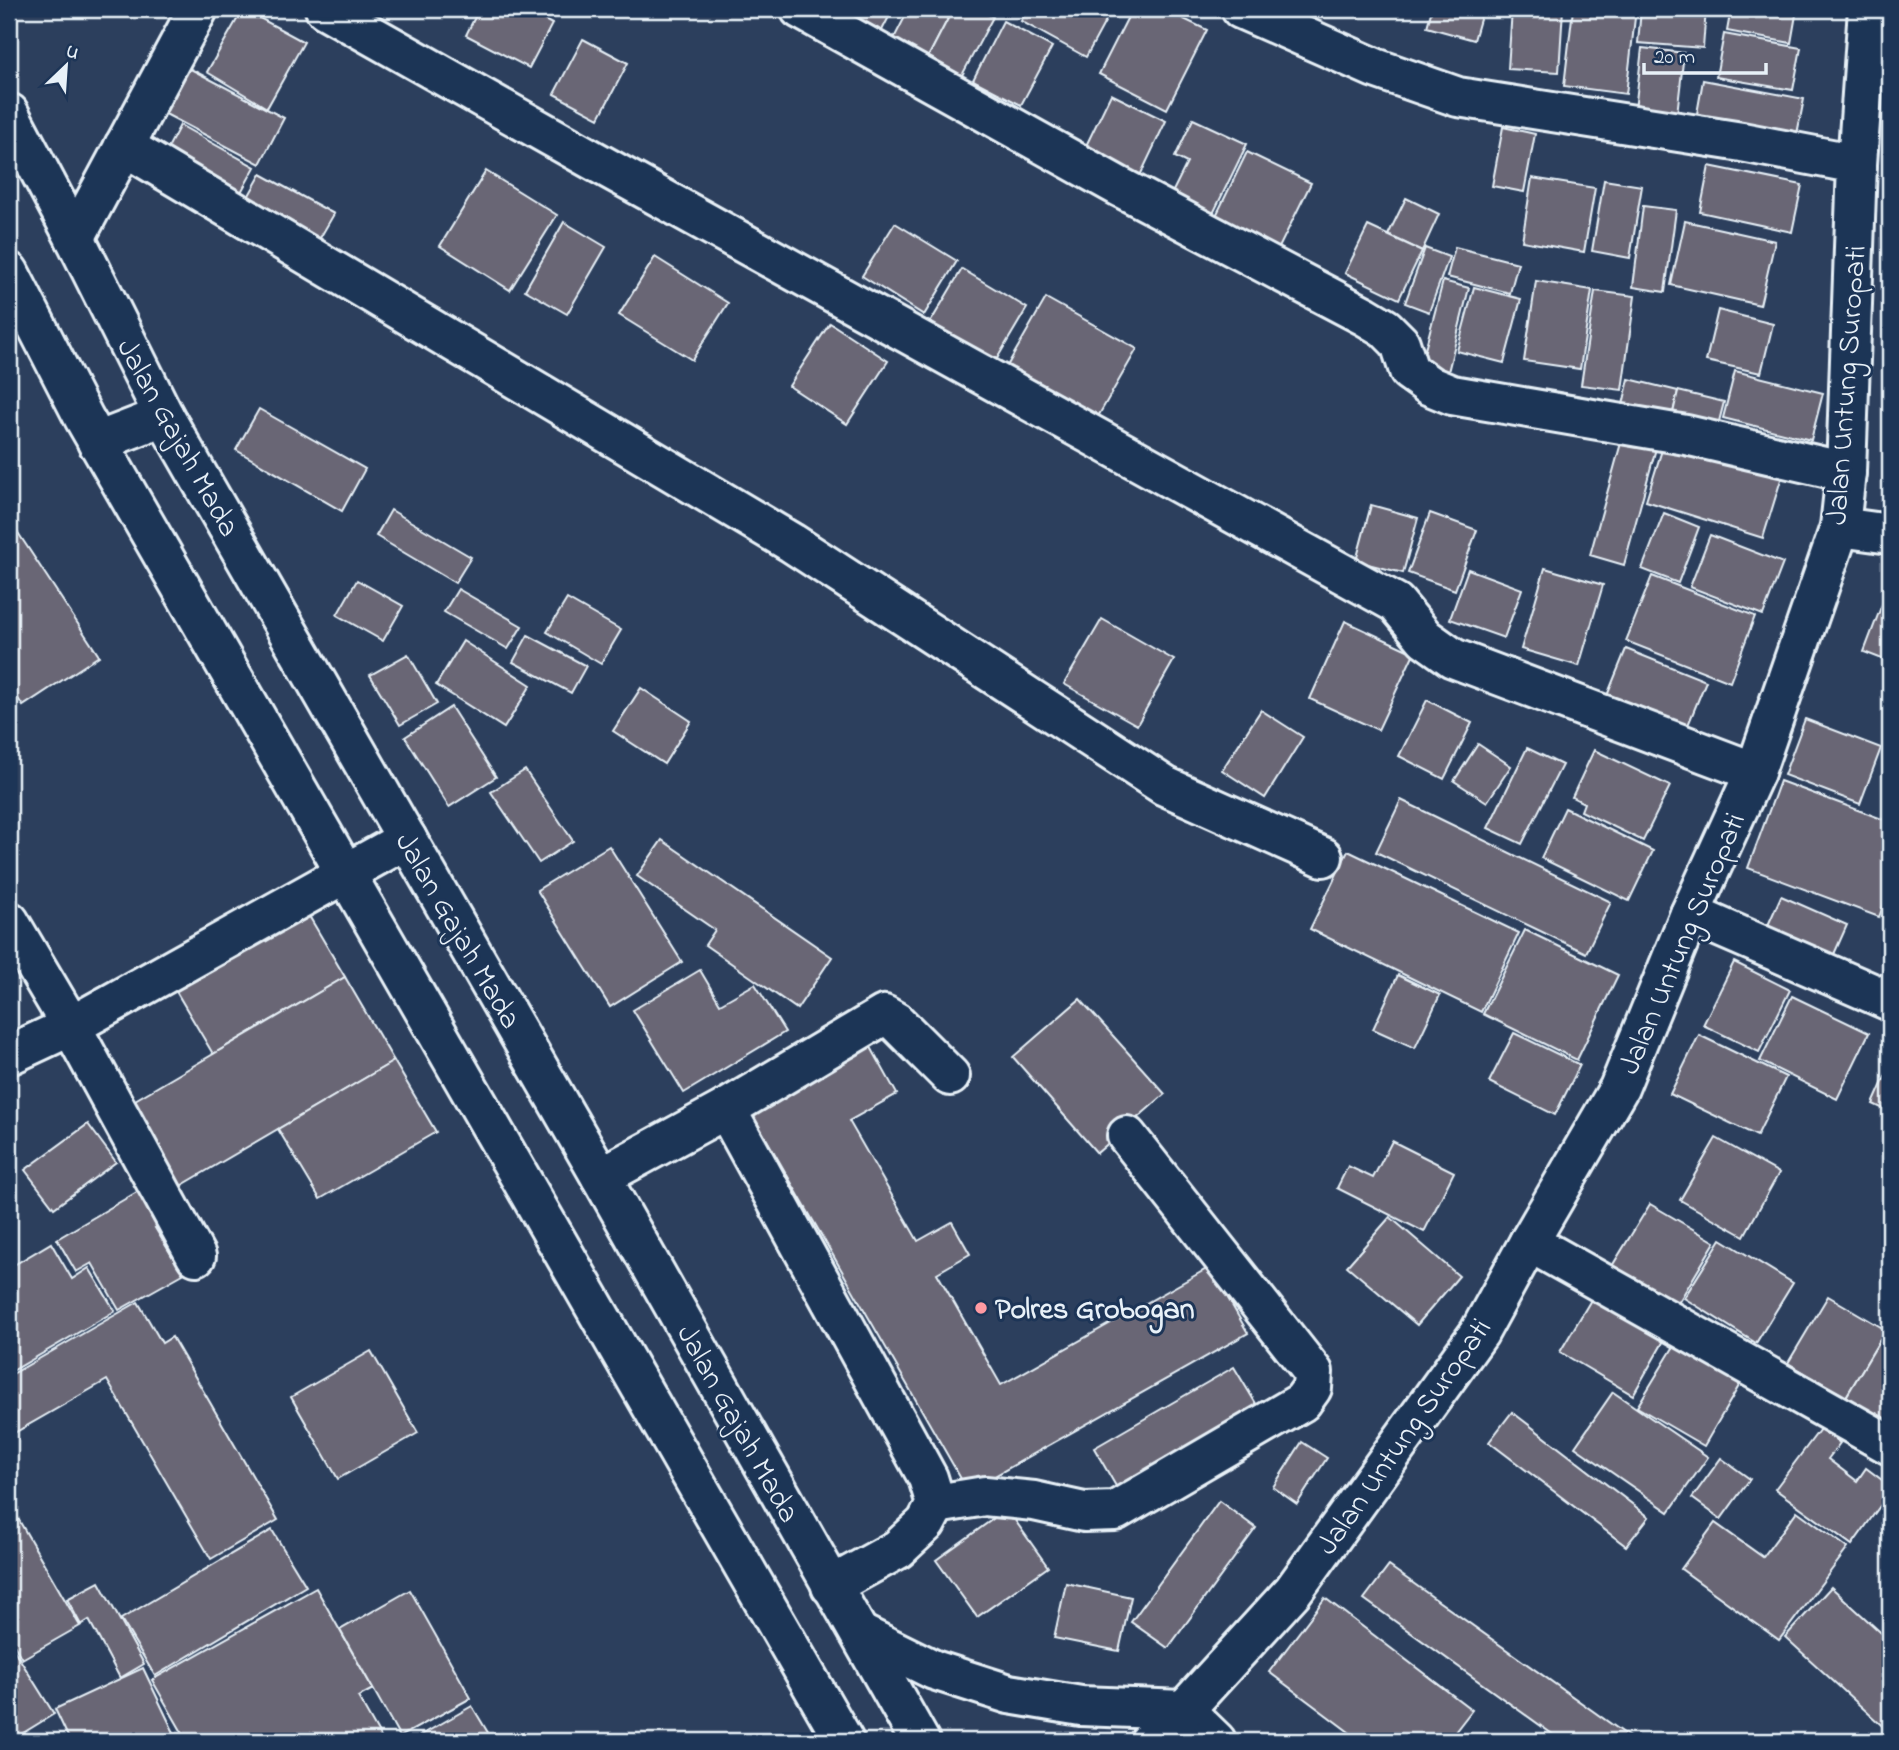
<svg xmlns="http://www.w3.org/2000/svg" width="1899" height="1750" font-family="'Indie Flower',sans-serif">
<style>
.building{fill:#696675;stroke:#e8f1f8;stroke-width:2}
.lines{fill:none;stroke-linecap:round;stroke-linejoin:round}
.minor-casing{stroke:#e8f1f8;stroke-width:44}
.major-casing{stroke:#e8f1f8;stroke-width:44}
.minor{stroke:#1d3557;stroke-width:38}
.major{stroke:#1d3557;stroke-width:38}
.poi-dot{fill:#ff9aa2;stroke:#1d3557;stroke-width:2.5}
.labels{text-anchor:middle;stroke-width:6;stroke-linejoin:round;paint-order:stroke}
.street-label{font-size:30px;fill:#e8f1f8;stroke:#1d3557}
.poi-label{font-size:30px;font-weight:bold;fill:#e8f1f8;stroke:#1d3557;text-anchor:start}
</style>
<rect width="100%" height="100%" fill="#2c3f5d"/>
<filter id="ink" filterUnits="userSpaceOnUse"><feTurbulence type="fractalNoise" baseFrequency=".0143" numOctaves="2"/><feDisplacementMap in="SourceGraphic" scale="14" xChannelSelector="R" yChannelSelector="G"/><feConvolveMatrix kernelMatrix="1 2 1 2 8 2 1 2 1" color-interpolation-filters="sRGB"/></filter>
<g filter="url(#ink)">
<!-- building -->
<g class="building">
<polygon points="243,9 304,42 267,108 207,72"/>
<polygon points="479,9 524,9 552,24 529,68 466,35"/>
<polygon points="830,9 893,9 878,38"/>
<polygon points="909,9 953,9 925,63 890,46"/>
<polygon points="953,9 977,9 993,17 959,81 925,63"/>
<polygon points="1028,9 1112,9 1086,57 1021,21"/>
<polygon points="1132,9 1163,9 1207,30 1167,109 1099,74"/>
<polygon points="1432,9 1483,9 1474,40 1427,27"/>
<polygon points="1512,9 1563,9 1559,72 1508,69"/>
<polygon points="1573,9 1636,9 1626,94 1564,86"/>
<polygon points="1641,9 1706,9 1703,48 1638,43"/>
<polygon points="1731,9 1797,9 1791,43 1727,31"/>
<polygon points="1003,21 1052,47 1021,105 973,80"/>
<polygon points="1724,34 1801,48 1793,90 1716,77"/>
<polygon points="583,39 628,63 599,118 554,94"/>
<polygon points="1642,48 1684,53 1676,123 1634,119"/>
<polygon points="183,65 284,118 260,164 158,110"/>
<polygon points="1703,80 1804,99 1795,144 1695,125"/>
<polygon points="1111,94 1166,121 1138,180 1082,154"/>
<polygon points="1193,119 1247,144 1207,226 1166,205 1187,163 1175,157"/>
<polygon points="180,125 255,167 235,203 161,161"/>
<polygon points="1503,127 1535,134 1524,192 1492,186"/>
<polygon points="1247,152 1311,183 1274,258 1210,228"/>
<polygon points="1709,166 1802,185 1792,232 1700,212"/>
<polygon points="486,171 557,215 510,290 440,246"/>
<polygon points="261,174 334,214 316,245 244,204"/>
<polygon points="1532,178 1595,188 1584,252 1522,241"/>
<polygon points="1604,180 1642,186 1630,258 1592,251"/>
<polygon points="1406,198 1439,214 1422,251 1388,235"/>
<polygon points="1643,206 1676,210 1665,292 1633,287"/>
<polygon points="1685,221 1775,241 1760,305 1671,285"/>
<polygon points="564,222 606,247 567,314 525,290"/>
<polygon points="895,223 957,261 924,315 862,276"/>
<polygon points="1368,226 1422,251 1399,299 1345,273"/>
<polygon points="1455,247 1518,263 1510,293 1447,277"/>
<polygon points="1425,248 1449,257 1429,312 1405,303"/>
<polygon points="655,257 728,303 692,360 619,315"/>
<polygon points="962,269 1027,308 995,362 930,323"/>
<polygon points="1443,281 1469,288 1448,372 1421,365"/>
<polygon points="1536,281 1592,290 1580,369 1524,361"/>
<polygon points="1474,287 1521,299 1504,363 1457,351"/>
<polygon points="1595,291 1635,296 1622,390 1581,385"/>
<polygon points="1046,298 1137,349 1092,427 1002,375"/>
<polygon points="1718,310 1773,324 1761,373 1706,361"/>
<polygon points="830,323 888,361 847,424 789,386"/>
<polygon points="1735,371 1823,393 1811,440 1723,418"/>
<polygon points="1629,379 1678,391 1670,426 1621,413"/>
<polygon points="1678,391 1724,402 1715,437 1670,426"/>
<polygon points="259,409 365,469 342,511 236,450"/>
<polygon points="1624,432 1658,441 1624,565 1590,555"/>
<polygon points="1666,437 1783,473 1763,538 1646,501"/>
<polygon points="1371,505 1418,518 1403,573 1356,561"/>
<polygon points="391,510 471,557 455,583 376,536"/>
<polygon points="1430,513 1477,530 1455,590 1408,573"/>
<polygon points="1664,513 1699,527 1678,583 1642,569"/>
<polygon points="9,519 99,656 23,706 9,685"/>
<polygon points="1710,535 1783,563 1763,615 1690,587"/>
<polygon points="1545,568 1603,585 1579,666 1521,649"/>
<polygon points="1468,569 1522,589 1504,638 1450,619"/>
<polygon points="1652,576 1755,616 1730,682 1626,641"/>
<polygon points="357,580 403,606 383,641 337,615"/>
<polygon points="1890,583 1890,662 1864,652"/>
<polygon points="458,589 522,626 508,649 444,612"/>
<polygon points="567,599 621,630 601,664 547,632"/>
<polygon points="1102,619 1174,660 1137,725 1064,684"/>
<polygon points="1345,621 1414,653 1378,730 1310,699"/>
<polygon points="528,635 586,666 571,693 513,662"/>
<polygon points="463,641 531,685 504,728 436,685"/>
<polygon points="1626,649 1706,681 1682,740 1602,708"/>
<polygon points="408,654 437,704 400,725 370,675"/>
<polygon points="641,688 691,721 664,764 613,731"/>
<polygon points="1427,700 1472,723 1444,779 1399,756"/>
<polygon points="451,707 496,777 449,807 405,737"/>
<polygon points="1261,710 1303,737 1265,798 1222,770"/>
<polygon points="1805,719 1881,748 1860,804 1784,775"/>
<polygon points="1478,744 1511,766 1487,802 1454,781"/>
<polygon points="1527,748 1562,765 1522,844 1488,828"/>
<polygon points="1594,750 1670,786 1643,841 1581,811 1584,803 1572,797"/>
<polygon points="525,770 573,841 539,863 491,792"/>
<polygon points="1780,781 1890,822 1890,888 1879,917 1748,868"/>
<polygon points="1401,800 1611,902 1586,953 1376,852"/>
<polygon points="1565,808 1653,851 1629,901 1541,858"/>
<polygon points="662,840 832,957 797,1009 705,945 715,930 637,876"/>
<polygon points="609,846 682,962 610,1007 537,890"/>
<polygon points="1348,851 1519,933 1481,1012 1310,929"/>
<polygon points="1781,896 1847,925 1831,961 1765,932"/>
<polygon points="302,904 345,977 213,1054 170,981"/>
<polygon points="1525,930 1618,975 1577,1060 1483,1014"/>
<polygon points="1734,962 1790,990 1759,1052 1703,1025"/>
<polygon points="700,970 720,1004 755,984 785,1032 684,1093 633,1010"/>
<polygon points="1398,975 1440,995 1415,1048 1373,1029"/>
<polygon points="345,977 394,1061 172,1191 123,1107"/>
<polygon points="1792,996 1869,1033 1837,1099 1760,1061"/>
<polygon points="1080,999 1165,1094 1097,1153 1013,1057"/>
<polygon points="1514,1033 1580,1065 1555,1115 1489,1082"/>
<polygon points="1699,1035 1786,1077 1757,1136 1670,1094"/>
<polygon points="867,1040 897,1094 849,1121 918,1241 952,1222 970,1254 937,1273 1001,1385 1210,1267 1248,1333 968,1491 748,1107"/>
<polygon points="394,1061 436,1132 320,1199 278,1129"/>
<polygon points="1890,1066 1890,1112 1873,1104"/>
<polygon points="88,1124 116,1162 54,1208 25,1170"/>
<polygon points="1716,1138 1779,1173 1744,1236 1680,1200"/>
<polygon points="1392,1141 1454,1172 1424,1232 1337,1188 1348,1166 1373,1178"/>
<polygon points="147,1186 168,1221 155,1228 183,1274 119,1310 92,1263 76,1272 57,1239"/>
<polygon points="1650,1204 1715,1242 1674,1310 1609,1271"/>
<polygon points="1390,1217 1459,1276 1417,1325 1347,1266"/>
<polygon points="1721,1239 1793,1283 1756,1343 1684,1298"/>
<polygon points="51,1243 72,1279 89,1268 115,1311 9,1373 9,1268"/>
<polygon points="1598,1288 1670,1330 1633,1395 1560,1352"/>
<polygon points="1828,1296 1886,1330 1846,1397 1788,1363"/>
<polygon points="138,1302 162,1343 172,1337 278,1520 211,1559 107,1380 9,1436 9,1376"/>
<polygon points="1886,1330 1890,1333 1890,1423 1846,1397"/>
<polygon points="1682,1333 1747,1372 1704,1446 1637,1407"/>
<polygon points="371,1351 418,1433 338,1479 291,1397"/>
<polygon points="1234,1367 1258,1407 1117,1488 1094,1448"/>
<polygon points="1613,1392 1708,1457 1669,1512 1575,1447"/>
<polygon points="1512,1412 1649,1517 1626,1546 1489,1442"/>
<polygon points="1820,1429 1840,1443 1828,1459 1857,1481 1866,1468 1890,1486 1890,1492 1852,1545 1775,1489"/>
<polygon points="1302,1442 1327,1458 1297,1504 1273,1487"/>
<polygon points="1721,1458 1750,1479 1721,1519 1692,1498"/>
<polygon points="1219,1501 1256,1528 1168,1648 1131,1622"/>
<polygon points="9,1503 80,1626 22,1659 9,1636"/>
<polygon points="1007,1509 1048,1567 977,1617 936,1560"/>
<polygon points="1797,1511 1848,1548 1779,1640 1681,1569 1715,1523 1763,1557"/>
<polygon points="272,1530 306,1586 155,1676 121,1619"/>
<polygon points="1389,1566 1635,1741 1562,1741 1364,1599"/>
<polygon points="99,1582 144,1664 120,1678 89,1620 81,1625 67,1599"/>
<polygon points="1066,1583 1131,1597 1119,1651 1054,1638"/>
<polygon points="1831,1587 1890,1641 1890,1733 1785,1637"/>
<polygon points="316,1588 373,1689 358,1697 383,1741 187,1741 152,1680"/>
<polygon points="410,1590 471,1698 400,1737 340,1630"/>
<polygon points="1325,1598 1472,1710 1448,1741 1361,1741 1269,1672"/>
<polygon points="9,1642 54,1714 10,1741 9,1741"/>
<polygon points="143,1668 178,1741 70,1741 55,1709"/>
<polygon points="472,1706 493,1741 411,1741"/>
</g>
<g class="lines">
<defs>
<g id="minor">
<polyline points="325,9 591,159 1396,603 1425,638 1453,658 1755,772"/>
<polyline points="800,9 1120,187 1365,316 1385,328 1400,343 1409,371 1430,386 1452,395 1686,435 1846,472"/>
<polyline points="1241,9 1375,68 1458,97 1742,142 1857,164"/>
<polyline points="124,146 792,543 1165,786 1323,857"/>
<polyline points="75,238 198,9"/>
<polyline points="1840,527 1890,534"/>
<polyline points="1690,914 1890,1001"/>
<polyline points="9,921 71,1026 196,1256"/>
<polyline points="9,1055 71,1026 407,839"/>
<polyline points="726,1109 928,1478 936,1504 926,1523 898,1549 831,1586"/>
<polyline points="601,1177 726,1109 884,1015 896,1022 950,1076"/>
<polyline points="1529,1242 1890,1445"/>
<polyline points="936,1504 985,1496 1034,1501 1084,1512 1115,1511 1302,1402 1312,1388 1313,1372 1127,1136"/>
<polyline points="1184,1710 1216,1741"/>
</g>
<g id="major">
<polyline points="9,113 75,238 164,416 601,1177 920,1741"/>
<polyline points="9,272 84,418 844,1741"/>
<polyline points="97,442 164,416"/>
<polyline points="861,1634 934,1670 1009,1694 1081,1706 1184,1710"/>
<polyline points="1150,1741 1184,1710 1293,1591 1479,1333 1529,1242 1619,1088 1690,914 1755,772 1840,527 1846,472 1857,164 1868,9"/>
</g>
</defs>
<!-- minor casing -->
<use href="#minor" class="minor-casing"/>
<!-- major casing -->
<use href="#major" class="major-casing"/>
<!-- minor -->
<use href="#minor" class="minor"/>
<!-- major -->
<use href="#major" class="major"/>
</g>
</g>
<!-- markers -->
<circle class="poi-dot" cx="981" cy="1308" r="7"/>
<g class="labels">
<!-- street labels -->
<g class="street-label">
<text transform="translate(1845 385) rotate(-86)" y="10">Jalan Untung Suropati</text>
<text transform="translate(179 437) rotate(61)" y="10">Jalan Gajah Mada</text>
<text transform="translate(459 930) rotate(60)" y="10">Jalan Gajah Mada</text>
<text transform="translate(1681 943) rotate(-67)" y="10">Jalan Untung Suropati</text>
<text transform="translate(739 1423) rotate(61)" y="10">Jalan Gajah Mada</text>
<text transform="translate(1403 1436) rotate(-55)" y="10">Jalan Untung Suropati</text>
</g>
<!-- poi labels -->
<g class="poi-label">
<text x="995" y="1318">Polres Grobogan</text>
</g>
</g>
<!-- margin -->
<rect width="1899" height="1750" fill="none" stroke="#1d3557" stroke-width="35"/>
<rect x="18" y="18" width="1864" height="1715" fill="none" stroke="#e8f1f8" stroke-width="2.5" filter="url(#ink)"/>
<!-- north arrow -->
<g transform="translate(66 66) rotate(25)" stroke="#1d3557" stroke-width="5" paint-order="stroke">
<path d="M0-5L12 26L0 18L-12 26Z" fill="#e8f1f8"/>
<text y="-10" font-size="19" font-weight="bold" text-anchor="middle" fill="#e8f1f8">U</text>
</g>
<!-- scale -->
<path d="M1644 63v10h122v-10" fill="none" stroke="#e8f1f8" stroke-width="3.5"/>
<text x="1654" y="63" font-size="21" fill="#e8f1f8" stroke="#1d3557" stroke-width="5" paint-order="stroke">20 m</text>
</svg>
